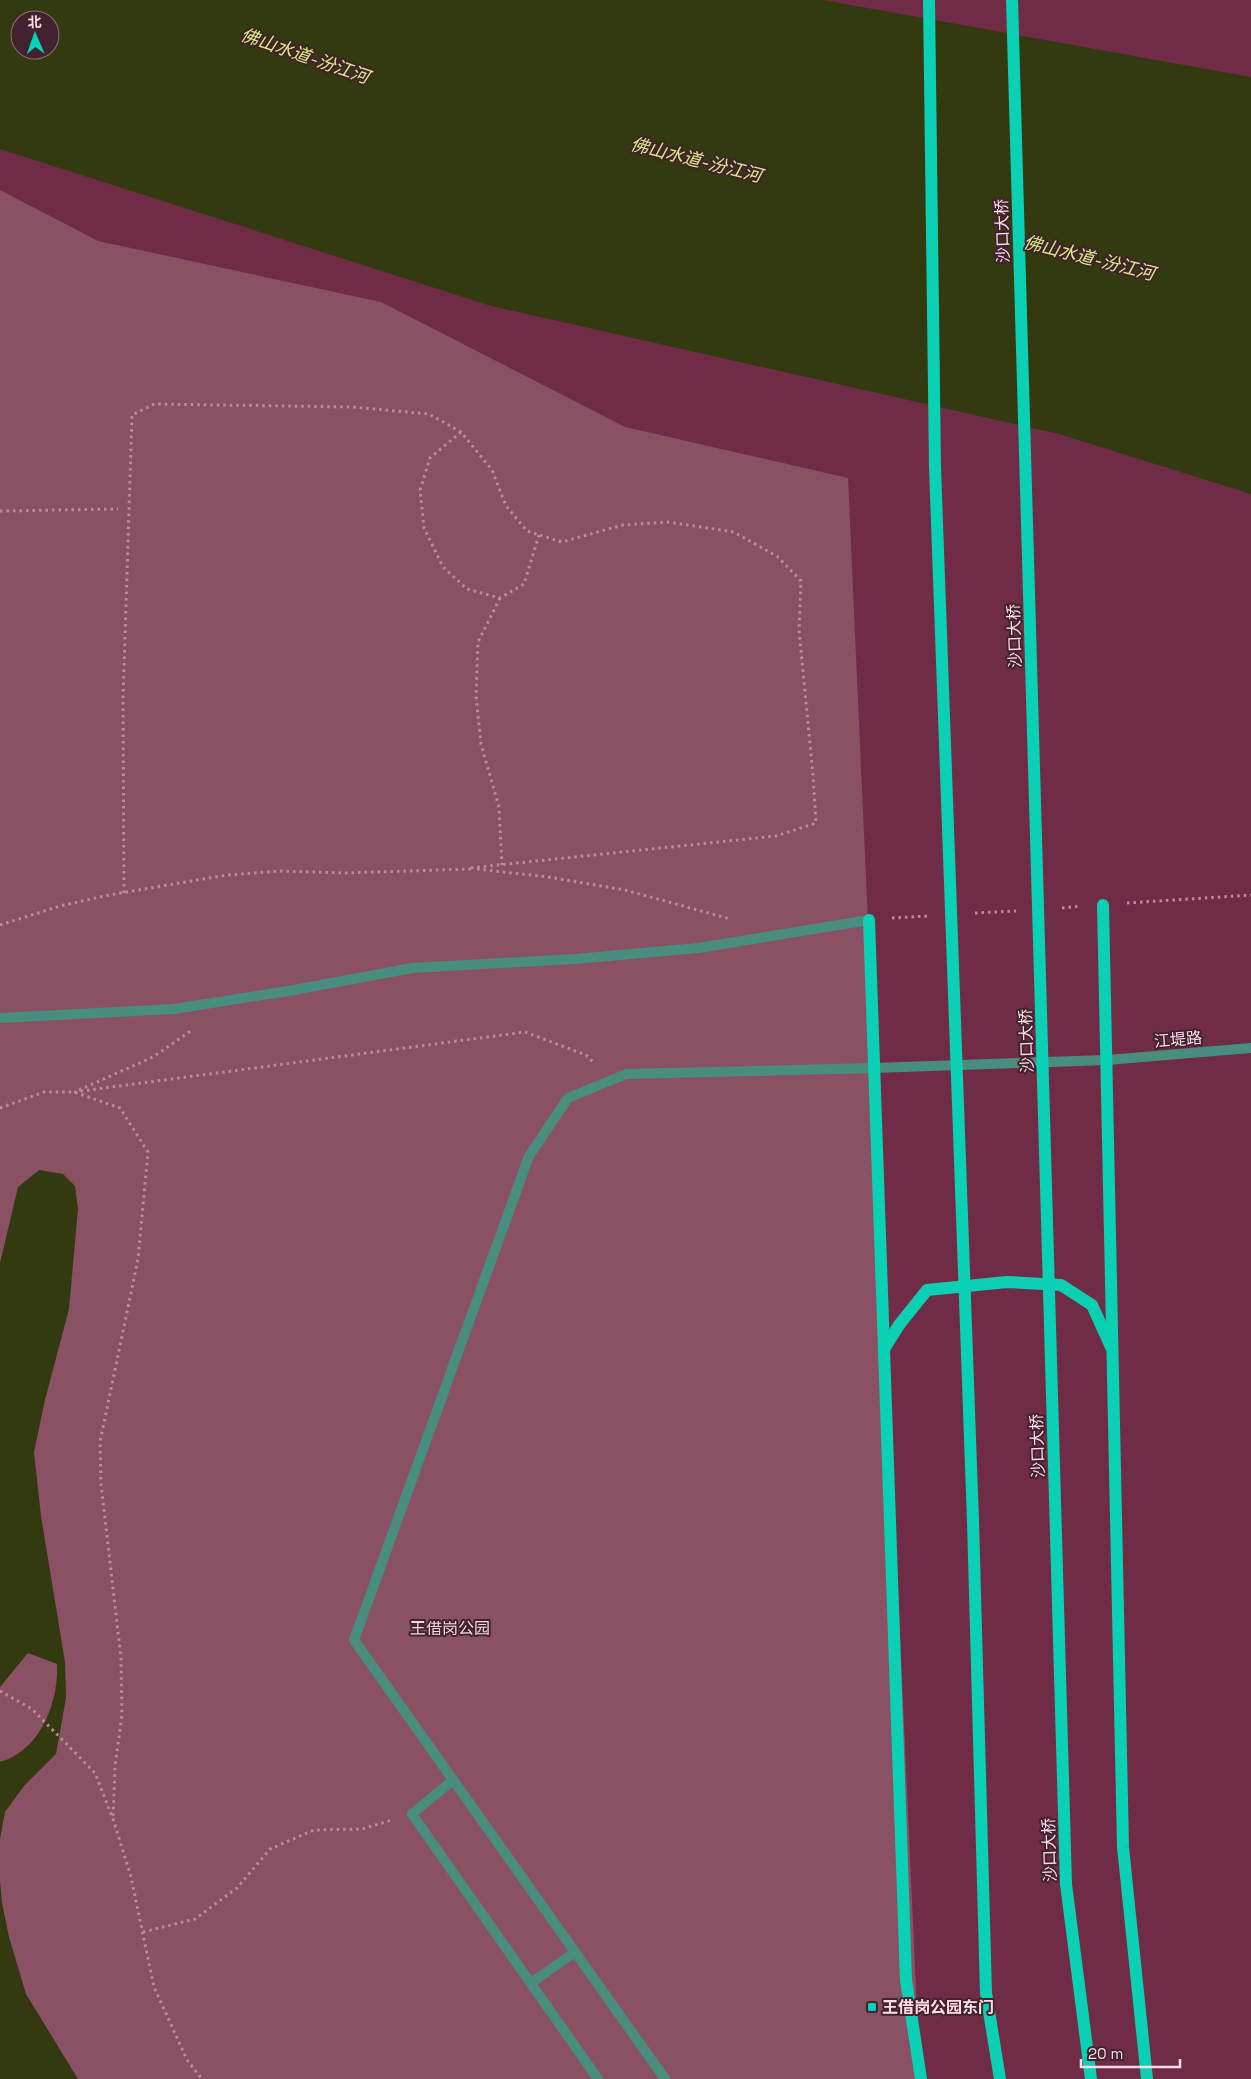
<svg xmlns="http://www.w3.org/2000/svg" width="1251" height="2079" font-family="'Space Grotesk','Noto Sans SC',sans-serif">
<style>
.green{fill:#8a5165}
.water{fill:#333a10;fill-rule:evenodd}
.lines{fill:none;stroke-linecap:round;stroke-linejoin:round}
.path{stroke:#bd8b9d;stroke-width:3;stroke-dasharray:2.5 4;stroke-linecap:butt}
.minor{stroke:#488d7e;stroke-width:10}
.tertiary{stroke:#488d7e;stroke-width:10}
.primary{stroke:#0bd0b3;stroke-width:12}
.primary-bridge{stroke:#0bd0b3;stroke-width:12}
.poi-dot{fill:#00d5b7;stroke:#42222e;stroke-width:2}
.labels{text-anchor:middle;stroke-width:4;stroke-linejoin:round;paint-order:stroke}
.street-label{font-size:16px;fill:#fedce6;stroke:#42222e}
.park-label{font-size:16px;fill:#f0d9e0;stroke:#42222e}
.poi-label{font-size:16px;font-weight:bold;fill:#fedce6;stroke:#42222e;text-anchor:start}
.water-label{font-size:18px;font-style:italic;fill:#d9ed80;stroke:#42222e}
</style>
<rect width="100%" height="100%" fill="#702c47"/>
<!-- green -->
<polygon class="green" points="0,190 98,241 381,302 625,427 848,478 920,2079 0,2079"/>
<!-- water -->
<g class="water">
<path d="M 0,0 L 823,0 L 1251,77 L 1251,494 L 1059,434 L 491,306 L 0,149 ZM 20,20 L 50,20 L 50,50 L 20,50 Z"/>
<path d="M 39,1170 L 63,1174 L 75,1186 L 78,1209 L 69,1309 L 45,1400 L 34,1452 L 41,1516 L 65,1662 L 66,1698 L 56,1754 L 24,1786 L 5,1812 L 0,1839 L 0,1762 C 40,1751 59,1702 57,1664 L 28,1653 L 0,1687 L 0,1263 L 18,1187 Z"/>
<polygon points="0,1881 2,1903 9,1937 26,1994 78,2079 0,2079"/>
</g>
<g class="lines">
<!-- path -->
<g class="path">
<polyline points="461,432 430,458 420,490 424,528 443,567 467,589 500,598 524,584 539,535"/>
<polyline points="0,511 118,509"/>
<polyline points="500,598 478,642 476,696 481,744 499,807 502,865"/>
<polyline points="477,869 548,877 625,890 730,919"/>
<polyline points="124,893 123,700 132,415 154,404 352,407 429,414 461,432 492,470 506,506 527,531 562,542 623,525 668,522 734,532 778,557 801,581 799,630 813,775 816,823 776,836 469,868"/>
<polyline points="1127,903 1251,895"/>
<polyline points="1062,908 1081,906"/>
<polyline points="975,913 1016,911"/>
<polyline points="892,918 928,916"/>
<polyline points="0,925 60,906 109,895 227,875 281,871 344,873 471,869"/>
<polyline points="79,1090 153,1057 192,1030"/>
<polyline points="74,1092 525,1032 586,1055 594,1063"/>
<polyline points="0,1108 44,1092 74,1092 120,1108 148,1152 138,1259 100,1442 101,1484 121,1658 122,1715 115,1766 113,1819"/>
<polyline points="0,1691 32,1709 95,1773 113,1819 131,1877 154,1987 187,2060 202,2079"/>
<polyline points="143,1932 195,1919 237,1888 270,1849 314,1830 362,1829 392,1820"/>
</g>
<!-- minor -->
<g class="minor">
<polyline points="0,1018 174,1009 294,990 412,968 575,959 698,948 869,920"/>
<polyline points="453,1780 412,1814 598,2079"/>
<polyline points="531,1983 575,1952"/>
<polyline points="665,2079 354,1640 529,1156 568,1098 626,1074 874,1068"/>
</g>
<!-- tertiary -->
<polyline class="tertiary" points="874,1068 1107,1060 1251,1048"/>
<!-- primary -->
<g class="primary">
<polyline points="1103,905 1123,1847 1147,2079"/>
<polyline points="869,920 906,1980 921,2079"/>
<polyline points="884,1349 899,1325 927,1290 1007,1282 1061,1285 1092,1305 1111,1347"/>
</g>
<!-- primary-bridge -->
<g class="primary-bridge">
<polyline points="929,0 935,467 973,1521 986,1993 1000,2079"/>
<polyline points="1012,0 1066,1884 1091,2079"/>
</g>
</g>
<!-- markers -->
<rect class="poi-dot" x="867" y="2002" width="10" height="10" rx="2.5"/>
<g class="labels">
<!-- street labels -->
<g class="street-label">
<text transform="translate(1002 231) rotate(-92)" y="6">沙口大桥</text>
<text transform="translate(1014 636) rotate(-92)" y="6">沙口大桥</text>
<text transform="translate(1178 1039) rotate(-5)" y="6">江堤路</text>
<text transform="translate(1026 1041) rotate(-92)" y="6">沙口大桥</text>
<text transform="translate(1037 1446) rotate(-92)" y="6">沙口大桥</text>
<text transform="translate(1049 1850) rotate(-92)" y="6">沙口大桥</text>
</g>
<!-- park labels -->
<g class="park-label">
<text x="450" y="1634">王借岗公园</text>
</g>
<!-- poi labels -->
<g class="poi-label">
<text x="882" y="2013">王借岗公园东门</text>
</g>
<!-- water labels -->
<g class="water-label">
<text transform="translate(305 56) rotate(19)" y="6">佛山水道-汾江河</text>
<text transform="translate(696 160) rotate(14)" y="6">佛山水道-汾江河</text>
<text transform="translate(1089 258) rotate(14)" y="6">佛山水道-汾江河</text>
</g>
</g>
<!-- north arrow -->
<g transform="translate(35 35) rotate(358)"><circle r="24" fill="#42222e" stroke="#8d6c78"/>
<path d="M0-4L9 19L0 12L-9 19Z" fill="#00d5b7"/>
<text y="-8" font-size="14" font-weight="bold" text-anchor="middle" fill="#fedce6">北</text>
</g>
<!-- scale -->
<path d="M1081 2059v8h99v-8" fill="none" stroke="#fedce6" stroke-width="2.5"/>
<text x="1088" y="2059" font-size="15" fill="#fedce6" stroke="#42222e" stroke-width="4" paint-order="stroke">20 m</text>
</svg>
